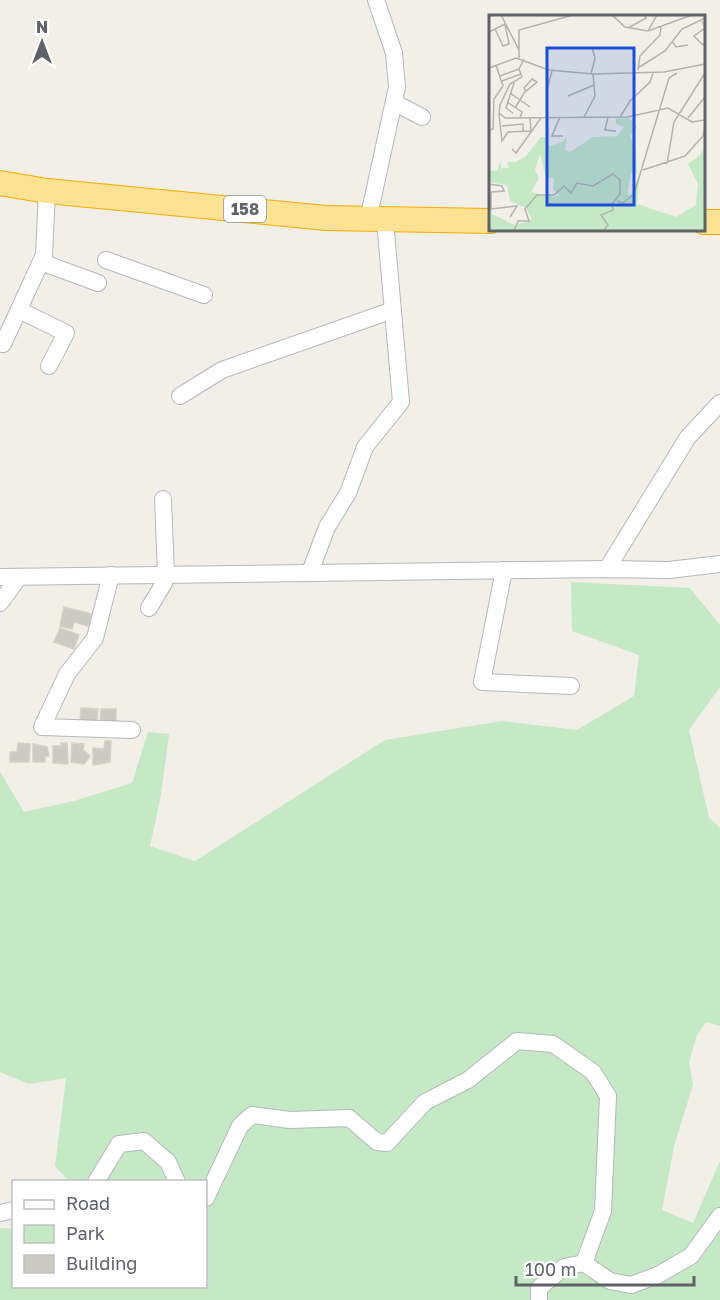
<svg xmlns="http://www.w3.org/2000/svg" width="720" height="1300" font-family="'Golos Text',sans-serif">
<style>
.green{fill:#c5e8c5}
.building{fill:#cccac5;stroke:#d6d1c6;stroke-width:1.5}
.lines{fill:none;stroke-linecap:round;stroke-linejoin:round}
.minor-casing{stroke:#b5b8bc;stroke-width:18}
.highway-casing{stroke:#f9ab00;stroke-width:26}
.minor{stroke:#fff;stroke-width:16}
.highway{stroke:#fde293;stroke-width:24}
.labels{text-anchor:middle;stroke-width:4.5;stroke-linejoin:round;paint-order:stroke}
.shield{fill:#fff;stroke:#8f9295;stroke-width:1.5}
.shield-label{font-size:16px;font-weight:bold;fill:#5f6368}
.inset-road{fill:none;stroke:#b3b3b1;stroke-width:1.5}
.view{fill:#1d4ed8;fill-opacity:0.15;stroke:#1d4ed8;stroke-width:3}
.inset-edge{fill:none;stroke:#5f6368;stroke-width:3}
</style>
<rect width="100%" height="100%" fill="#f1efe8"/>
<!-- green -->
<polygon class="green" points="571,582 690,588 720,625 720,687 689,730 709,818 720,828 720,1026 706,1022 697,1035 689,1062 693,1085 674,1146 662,1210 693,1223 720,1161 720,1300 0,1300 0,1228 13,1229 14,1286 206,1286 206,1182 69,1181 55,1166 66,1078 29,1084 0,1072 0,772 24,812 74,801 132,783 148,732 169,734 161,795 150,846 195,861 385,740 502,721 577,730 634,696 639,655 572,631"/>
<!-- building -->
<g class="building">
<polygon points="64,607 92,614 89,626 74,622 72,629 60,626"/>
<polygon points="60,628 79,635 74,649 54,642"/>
<polygon points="81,708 98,709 97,723 80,723"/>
<polygon points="101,709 116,709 116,725 100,725"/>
<polygon points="105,741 111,741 110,762 93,765 93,748 104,749"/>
<polygon points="18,743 30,744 29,762 10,762 10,752 17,752"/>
<polygon points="61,743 67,743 68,764 53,763 53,746 61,746"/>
<polygon points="72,743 84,744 83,750 90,756 84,764 71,762"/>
<polygon points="33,744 47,747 49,756 45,756 45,762 33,762"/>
</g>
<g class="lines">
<defs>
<g id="minor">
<polyline points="395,103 422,117"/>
<polyline points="368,220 397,87 394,53 376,0"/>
<polyline points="106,260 204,295"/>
<polyline points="41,262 98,283"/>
<polyline points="19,310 66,333 49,366"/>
<polyline points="3,344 44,255 47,191"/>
<polyline points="180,396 222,370 393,310"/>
<polyline points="607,569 688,437 720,403"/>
<polyline points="504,570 482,682 571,686"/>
<polyline points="310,572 327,527 348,493 365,447 401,402 385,221"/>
<polyline points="111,575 95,638 67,674 42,727 132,730"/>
<polyline points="0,577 607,569 669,570 720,564"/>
<polyline points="0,603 19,577"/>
<polyline points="149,608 164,583 166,574 163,499"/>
<polyline points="96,1182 119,1144 144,1141 168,1162 177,1182"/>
<polyline points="206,1198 240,1126 252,1115 290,1120 349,1118 377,1142 387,1143 425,1102 468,1080 517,1041 553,1044 593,1072 608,1096 603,1211 584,1263"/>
<polyline points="0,1213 14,1210"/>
<polyline points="539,1300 539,1288 564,1267 584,1263 610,1281 631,1285 658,1275 691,1256 720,1216"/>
</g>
<g id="highway">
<polyline points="0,183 47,191 326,218 490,221"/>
<polyline points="704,222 720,222"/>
</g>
</defs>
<!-- minor casing -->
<use href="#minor" class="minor-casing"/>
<!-- highway casing -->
<use href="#highway" class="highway-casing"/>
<!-- minor -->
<use href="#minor" class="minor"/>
<!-- highway -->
<use href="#highway" class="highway"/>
</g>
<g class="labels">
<!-- shield labels -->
<rect class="shield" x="224" y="196" width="42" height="26" rx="4.5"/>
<g class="shield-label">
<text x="245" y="215">158</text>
</g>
</g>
<!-- overview -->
<g transform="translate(489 15)">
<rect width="216" height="216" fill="#f1efe8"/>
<path d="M 127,103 L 141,104 L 148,112 L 141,121 L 147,135 L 148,158 L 142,158 L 138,179 L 142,180 L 151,159 L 148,189 L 187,202 L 207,190 L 209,169 L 199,149 L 211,140 L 216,129 L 216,216 L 0,216 L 0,173 L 3,199 L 26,210 L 43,205 L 37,193 L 21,186 L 18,170 L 0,167 L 0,155 L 8,156 L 12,145 L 12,153 L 20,153 L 18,147 L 27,147 L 37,141 L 52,122 L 56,122 L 61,131 L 73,127 L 78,122 L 76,135 L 81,137 L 104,122 L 128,121 L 135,112 L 127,109 ZM 51,139 L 57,162 L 65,163 L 64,174 L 70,180 L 66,182 L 42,177 L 50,163 L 46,155 Z" fill="#c5e8c5" fill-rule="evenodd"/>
<path class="inset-road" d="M 12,0 L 30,35M 123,0 L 136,12 L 159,16 L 203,0M 213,6 L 216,13 L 205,21 L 214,30 L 216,28M 139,13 L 157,3 L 155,0M 159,16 L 168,0M 0,17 L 16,9 L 20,29 L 14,31 L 6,14M 183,26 L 187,32 L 199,30M 30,43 L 30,15 L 84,0M 35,44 L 30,54 L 33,62 L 21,69 L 11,90 L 10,98 L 16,103 L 139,102 L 179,93 L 203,107 L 216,105M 7,50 L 14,71M 0,53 L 27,43 L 60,55 L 104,59 L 175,57 L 216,49M 149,53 L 176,36 L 193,14 L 216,3M 149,55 L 151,41 L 171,20 L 172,12M 102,59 L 106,43 L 103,32M 11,61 L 30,54M 13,66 L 32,59M 58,74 L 63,56M 21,78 L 41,92M 79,81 L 105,70M 18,87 L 33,97 L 31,103M 26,93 L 35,78 L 48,67 L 43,64 L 35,73 L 37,76M 24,98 L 17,93 L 25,68M 10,99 L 13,126 L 19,117 L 42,116 L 41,103M 71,102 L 63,121 L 74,121M 95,102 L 106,81 L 104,59M 119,102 L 116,115 L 127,116M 131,102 L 141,86 L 161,67 L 164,58M 199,103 L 216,82M 13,111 L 34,109 L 34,116M 0,115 L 4,114 L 5,84 L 14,71M 23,134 L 27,138 L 52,103M 178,149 L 185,107 L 216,58M 154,155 L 196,141 L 214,121 L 216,112M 0,169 L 13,171 L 15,176 L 2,177 L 2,194 L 28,191 L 21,202M 128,186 L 134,188 L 145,179 L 180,63 L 188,58M 25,216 L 29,206 L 40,206 L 36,194 L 48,180 L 65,180 L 75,171 L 82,178 L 88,168 L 104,171 L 124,159 L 131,165 L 131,179 L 123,189 L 124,195 L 112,200 L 119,210 L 114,216"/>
<path class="view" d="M 58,33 L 145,33 L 145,190 L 58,190 Z"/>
<rect width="216" height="216" class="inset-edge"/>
</g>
<!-- legend -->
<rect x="12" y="1180" width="195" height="108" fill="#ffffff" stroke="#bfc1c3" stroke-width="1.5"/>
<rect x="24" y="1200" width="30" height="9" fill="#ffffff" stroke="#bfc1c3" stroke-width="1.5"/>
<text x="66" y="1210" font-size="18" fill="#5f6368">Road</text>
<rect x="24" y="1225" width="30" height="18" fill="#c5e8c5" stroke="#bfc1c3" stroke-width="1.5"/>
<text x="66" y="1240" font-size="18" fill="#5f6368">Park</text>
<rect x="24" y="1255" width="30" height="18" fill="#cccac5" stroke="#bfc1c3" stroke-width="1.5"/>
<text x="66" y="1270" font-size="18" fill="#5f6368">Building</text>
<!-- north arrow -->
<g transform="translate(42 42)" stroke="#ffffff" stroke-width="4.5" paint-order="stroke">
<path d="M0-4.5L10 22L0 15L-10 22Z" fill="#5f6368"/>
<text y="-9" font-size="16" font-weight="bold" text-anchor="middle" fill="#5f6368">N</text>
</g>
<!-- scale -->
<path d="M516 1276v9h178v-9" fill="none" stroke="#5f6368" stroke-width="3"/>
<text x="525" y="1276" font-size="18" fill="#5f6368" stroke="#ffffff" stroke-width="4.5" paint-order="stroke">100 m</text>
</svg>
